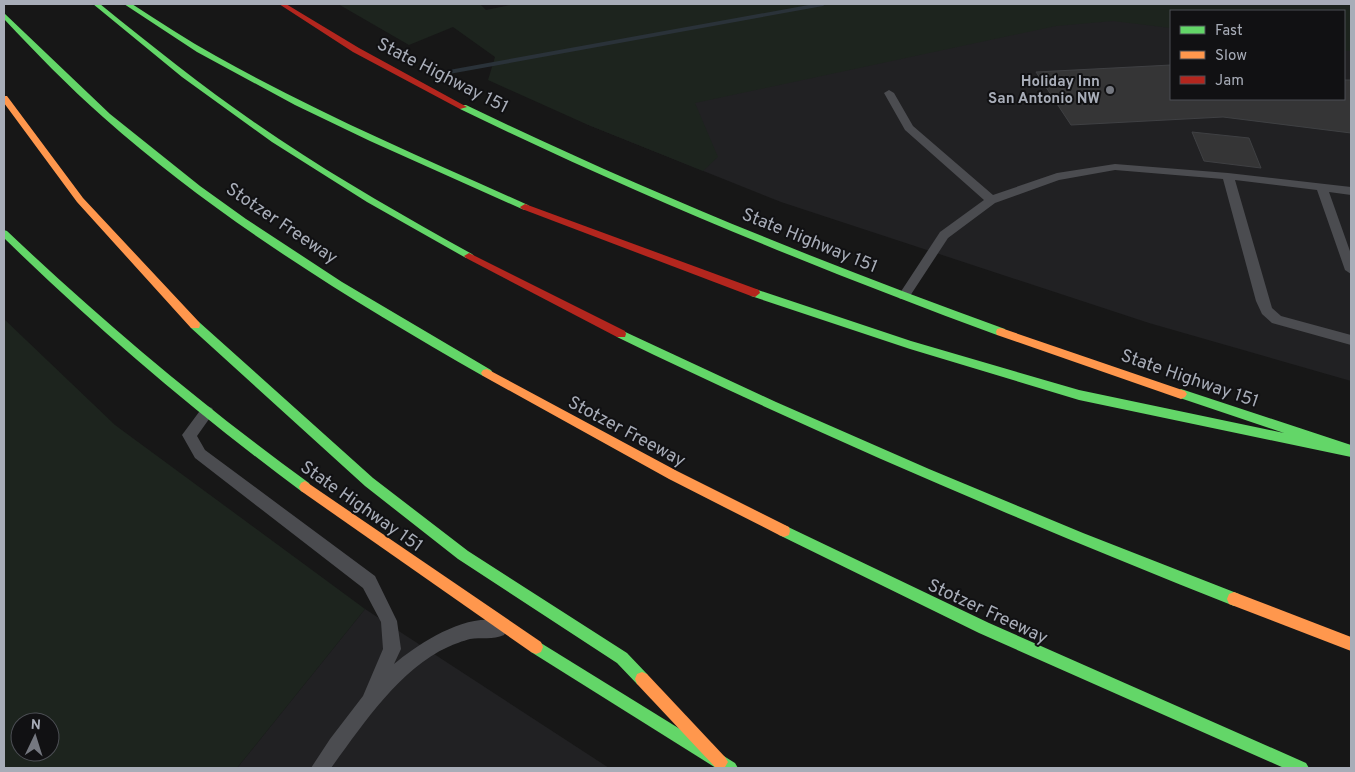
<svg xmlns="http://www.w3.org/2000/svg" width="1355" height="772" font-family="Overpass,sans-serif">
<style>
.built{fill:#212123}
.green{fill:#1d241e;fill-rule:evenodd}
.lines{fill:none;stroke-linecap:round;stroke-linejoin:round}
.stream{fill:#2a3239;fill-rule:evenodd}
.building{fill:#353536;stroke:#3f4043}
.lane{fill:#4b4c50;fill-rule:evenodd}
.fast{fill:#63d668;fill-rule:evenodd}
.slow{fill:#ff974d;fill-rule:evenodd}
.jam{fill:#b3261e;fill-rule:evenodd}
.poi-dot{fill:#757880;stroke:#111113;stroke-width:2}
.labels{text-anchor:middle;stroke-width:4;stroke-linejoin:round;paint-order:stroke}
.far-poi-label{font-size:15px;font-weight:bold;fill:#a8adb8;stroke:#111113;text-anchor:end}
.street-label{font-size:18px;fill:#a8adb8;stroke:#111113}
</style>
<rect width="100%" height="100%" fill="#171717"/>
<!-- built -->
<g class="built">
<polygon points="1087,7 1171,22 1171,99 1344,99 1344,51 1351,51 1351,381 1149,323 781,202 586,124"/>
<polygon points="365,609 609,768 237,768"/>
</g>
<!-- green -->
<g class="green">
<polygon points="338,4 480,4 486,10 515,4 1351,4 1351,51 1344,51 1344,11 1171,11 1171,28 1113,21 1056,26 695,103 718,157 703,171 586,124 488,80 495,57 453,27 409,45"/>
<path d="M 4,319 L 115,425 L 365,609 L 237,768 L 4,768 ZM 20,722 L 50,722 L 50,752 L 20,752 Z"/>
</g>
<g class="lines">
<!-- stream -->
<polygon class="stream" points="814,4 826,4 823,6 449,74 446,72 449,70"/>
</g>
<!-- building -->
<g class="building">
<polygon points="1171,65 1171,99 1344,99 1344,80 1351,80 1351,133 1223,117 1071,125 1036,72"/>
<polygon points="1192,132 1249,138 1261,168 1204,161"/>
</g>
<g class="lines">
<!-- lane -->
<g class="lane">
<polygon points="889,90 894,93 913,126 993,195 1057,173 1115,164 1228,173 1351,187 1351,195 1329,192 1351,254 1351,274 1345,270 1317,190 1235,180 1272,308 1281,316 1351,335 1351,345 1272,323 1262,314 1256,301 1223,179 1115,170 1059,180 995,203 948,238 908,299 900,299 898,296 900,293 940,232 984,200 905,130 884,93"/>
<path d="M 207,406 L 212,408 L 214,412 L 197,436 L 205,450 L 375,576 L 397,621 L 401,649 L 394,664 C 419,643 471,609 504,623 L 507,629 L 504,635 C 493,640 481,637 470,639 C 463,641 454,644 448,647 C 399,669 362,726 331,768 L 311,768 L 330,739 L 363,696 L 383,649 L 381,622 L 363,588 L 195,458 L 182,435 L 202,408 Z"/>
</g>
<!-- fast -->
<g class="fast">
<path d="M 93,4 L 100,4 C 158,51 217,98 279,139 C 342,181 407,218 472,254 L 474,256 L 472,258 L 466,258 L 367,202 L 272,142 L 182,77 Z"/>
<path d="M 124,4 L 132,4 C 160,22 187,40 216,56 C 317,113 423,158 528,205 L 530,207 L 525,210 L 522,209 L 370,141 L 295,105 L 197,52 Z"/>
<path d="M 4,13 L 110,114 L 200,186 L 246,219 L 342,282 L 491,370 L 493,373 L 491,376 L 483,376 C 350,300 218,219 103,117 C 68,86 36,53 4,19 Z"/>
<path d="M 460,105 L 466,105 C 642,190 822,263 1005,329 L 1006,332 L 1005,335 L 997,335 C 815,268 635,194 460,109 Z"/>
<path d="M 4,230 L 7,231 C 103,322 203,406 309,483 L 311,487 L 309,491 L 305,493 L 301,491 C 196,413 97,329 4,238 Z"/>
<polygon points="755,289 911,341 1079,390 1284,433 1177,397 1175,394 1177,391 1181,389 1351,445 1351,457 1079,400 910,349 751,296 750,293"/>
<polygon points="195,321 199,322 373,478 468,551 627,653 647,674 649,679 647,684 642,686 637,684 617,663 458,559 365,486 191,328 190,325"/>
<path d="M 621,330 L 776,402 L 929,469 L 1083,533 L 1239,594 L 1241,599 L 1239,604 L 1234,606 C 1025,523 819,435 617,337 L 616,334 L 617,331 Z"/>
<polygon points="784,525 989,623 1306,763 1309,768 1284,768 979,633 779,535 778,531 779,527"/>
<polygon points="536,640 735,763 738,768 716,768 531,652 529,647 531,642"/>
</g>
<!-- slow -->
<g class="slow">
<polygon points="4,96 7,96 83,198 199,322 200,325 199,328 191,328 77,202 4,103"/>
<polygon points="1001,328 1185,391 1187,394 1185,397 1181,399 997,335 996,332 997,329"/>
<polygon points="487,369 677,471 789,527 790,531 789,535 784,537 779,535 669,479 483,376 481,373 483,370"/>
<polygon points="305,481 541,642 543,647 541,652 536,654 531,652 301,491 299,487 301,483"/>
<polygon points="1234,592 1351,637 1351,651 1229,604 1227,599 1229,594"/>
<polygon points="642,672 647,674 725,757 728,762 725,767 715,767 637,684 635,679 637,674"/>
</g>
<!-- jam -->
<g class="jam">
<polygon points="279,4 286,4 359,48 467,107 460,109 353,52"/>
<polygon points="525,204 759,290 760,293 755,297 751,296 522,209 520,207"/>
<polygon points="469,253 625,331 626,334 625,337 617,337 466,258 464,256"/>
</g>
</g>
<!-- markers -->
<circle class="poi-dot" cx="1110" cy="90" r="5"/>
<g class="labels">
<!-- far-poi labels -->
<g class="far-poi-label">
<text x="1100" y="86">Holiday Inn<tspan x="1100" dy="17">San Antonio NW</tspan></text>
</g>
<!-- street labels -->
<g class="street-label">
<text transform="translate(443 75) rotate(27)" y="6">State Highway 151</text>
<text transform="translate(282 223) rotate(34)" y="6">Stotzer Freeway</text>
<text transform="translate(810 240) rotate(22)" y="6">State Highway 151</text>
<text transform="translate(1190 378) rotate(19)" y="6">State Highway 151</text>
<text transform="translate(627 431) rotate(28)" y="6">Stotzer Freeway</text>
<text transform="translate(362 506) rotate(35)" y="6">State Highway 151</text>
<text transform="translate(988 611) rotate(25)" y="6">Stotzer Freeway</text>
</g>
</g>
<!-- border -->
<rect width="1355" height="772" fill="none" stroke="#a8adb8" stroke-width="10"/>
<!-- legend -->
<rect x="1170" y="10" width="175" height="90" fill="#111113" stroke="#4d4f55"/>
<rect x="1180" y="26" width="25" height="8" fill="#63d668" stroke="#4d4f55"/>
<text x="1215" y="35" font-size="15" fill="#a8adb8">Fast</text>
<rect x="1180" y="51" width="25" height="8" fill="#ff974d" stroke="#4d4f55"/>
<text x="1215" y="60" font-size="15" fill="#a8adb8">Slow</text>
<rect x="1180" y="76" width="25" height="8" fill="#b3261e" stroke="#4d4f55"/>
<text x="1215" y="85" font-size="15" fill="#a8adb8">Jam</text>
<!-- north arrow -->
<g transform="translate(35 737) rotate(4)"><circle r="24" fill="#111113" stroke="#4d4f55"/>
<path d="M0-4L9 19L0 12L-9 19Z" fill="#757880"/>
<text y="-8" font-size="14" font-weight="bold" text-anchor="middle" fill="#a8adb8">N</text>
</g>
</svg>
